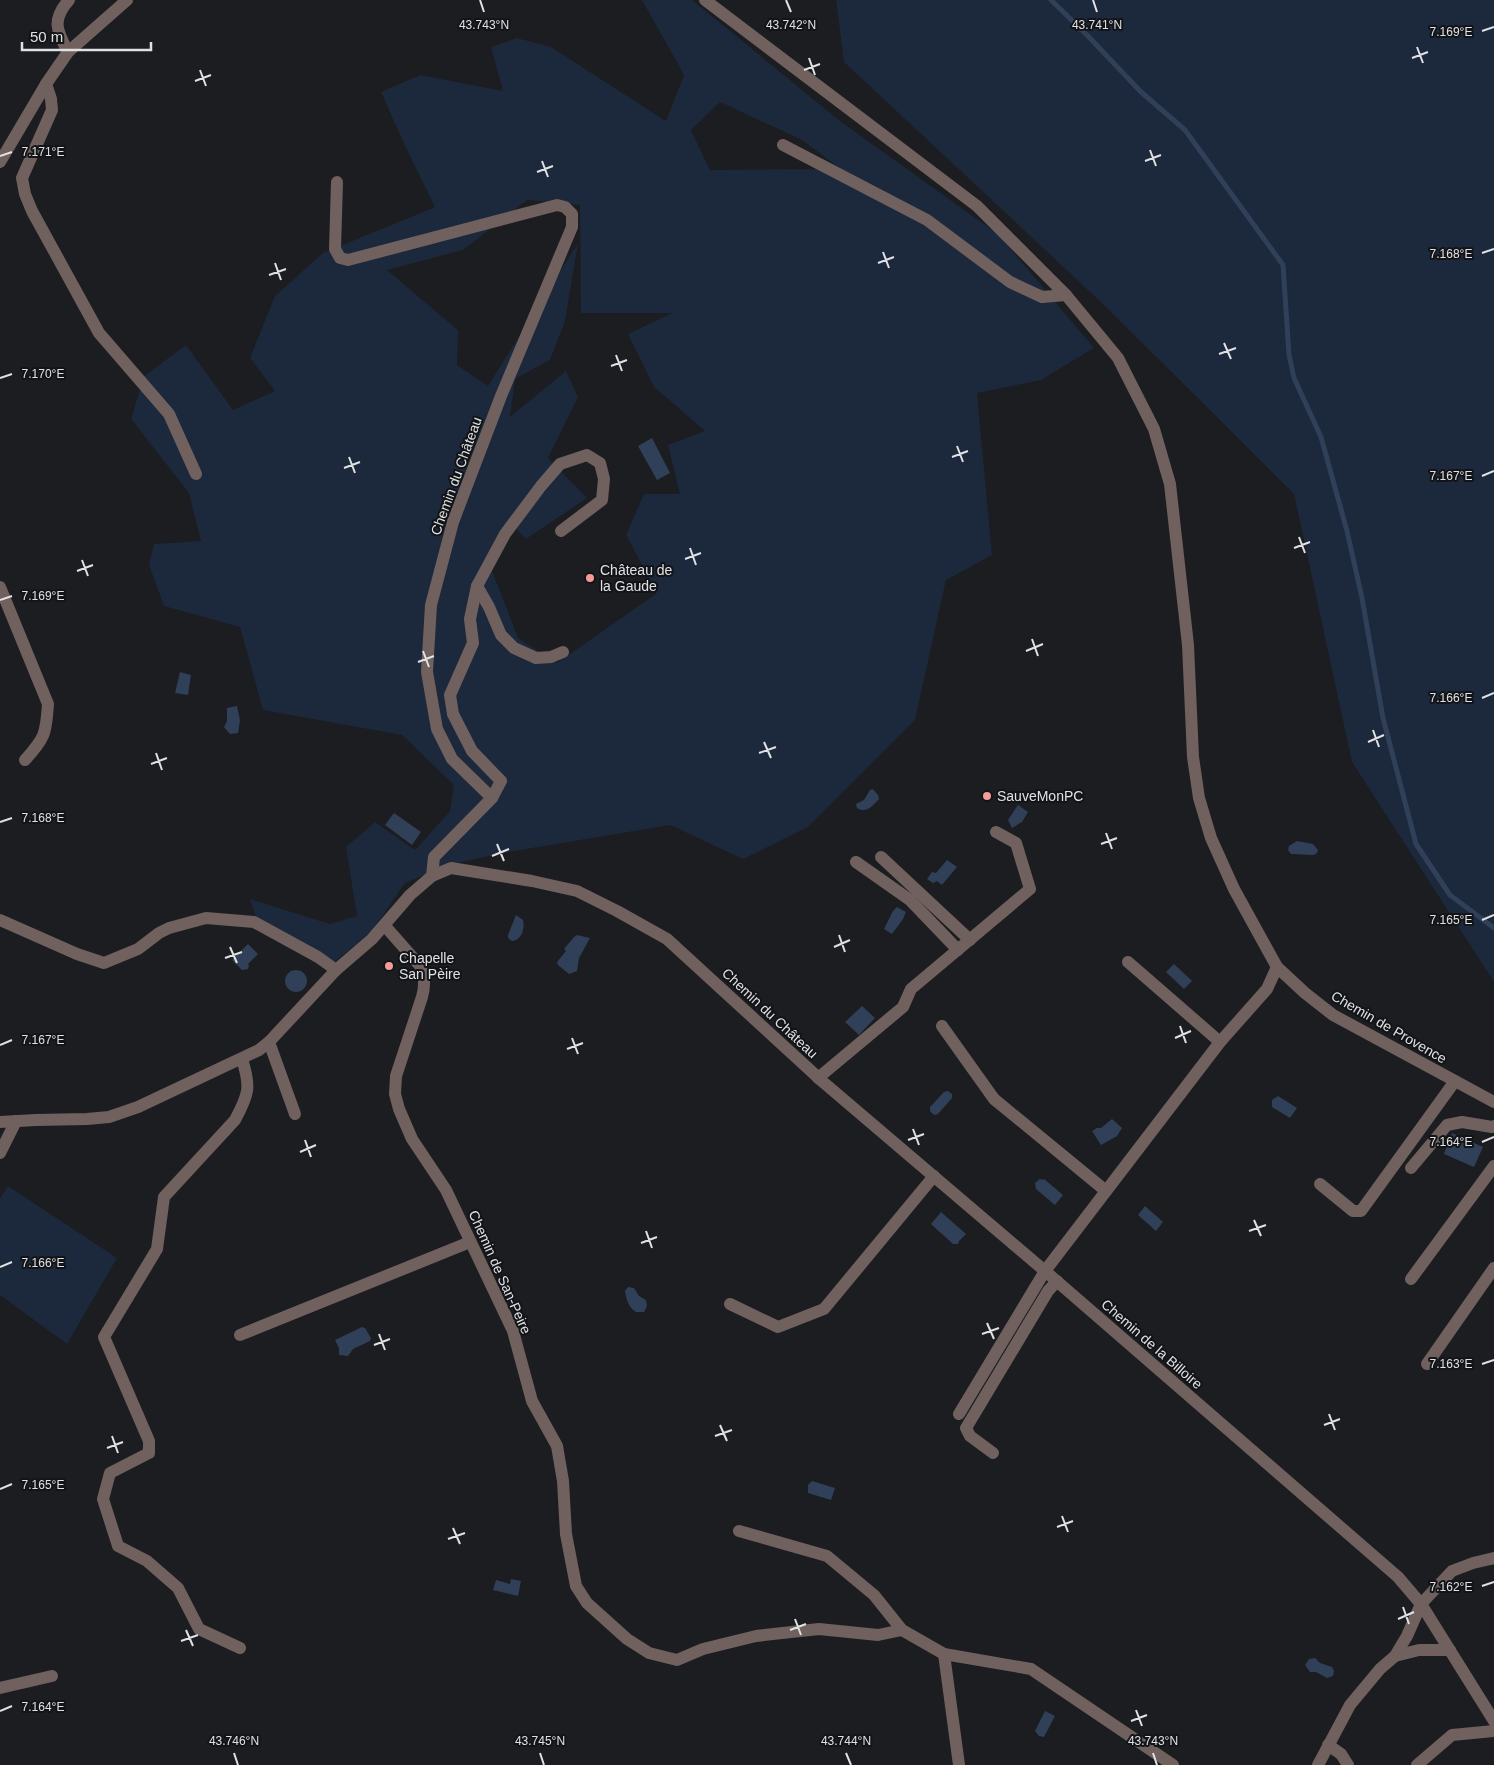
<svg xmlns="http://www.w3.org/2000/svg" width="1494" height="1765" font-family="Helvetica,sans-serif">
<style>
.green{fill:#1c283b;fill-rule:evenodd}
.water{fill:#304059}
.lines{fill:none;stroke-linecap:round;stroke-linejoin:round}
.stream{stroke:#304059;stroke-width:5}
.minor{stroke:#70605e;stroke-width:12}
.ticks{fill:none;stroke:#e0e1e3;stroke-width:2}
.poi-dot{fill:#f59b97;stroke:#121417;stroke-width:2}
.labels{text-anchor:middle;stroke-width:4;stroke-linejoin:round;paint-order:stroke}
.street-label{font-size:14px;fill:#e0e1e3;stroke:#121417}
.poi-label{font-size:14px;fill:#e0e1e3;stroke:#121417;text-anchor:start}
.ticks-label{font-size:12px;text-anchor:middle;fill:#e0e1e3;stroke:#121417;stroke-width:4;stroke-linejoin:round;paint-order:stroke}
</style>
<rect width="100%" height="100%" fill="#1b1d20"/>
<!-- green -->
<g class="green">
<path d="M 642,0 L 692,0 L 840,121 L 999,235 L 1094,348 L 1041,380 L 977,393 L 992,555 L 946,580 L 915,720 L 808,827 L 743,859 L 670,825 L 508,852 L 452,864 L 405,883 L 372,931 L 332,964 L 257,921 L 250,899 L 330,924 L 357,916 L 346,847 L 375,822 L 415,850 L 450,811 L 454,785 L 402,735 L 263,710 L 240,627 L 164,606 L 149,565 L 154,544 L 201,541 L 189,493 L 131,419 L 144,376 L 186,345 L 233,410 L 275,391 L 250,358 L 275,296 L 323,253 L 435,207 L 406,148 L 381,92 L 420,75 L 503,91 L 491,47 L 517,38 L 551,47 L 666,121 L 684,75 ZM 720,102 L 802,140 L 841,169 L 710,170 L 691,130 ZM 527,200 L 580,205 L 581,313 L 672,313 L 628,334 L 654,387 L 705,431 L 668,445 L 680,494 L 644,494 L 626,535 L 657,593 L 557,663 L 518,638 L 487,558 L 515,528 L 526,539 L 587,498 L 548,458 L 578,397 L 566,371 L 510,417 L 515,379 L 550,360 L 565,321 L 578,243 L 488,386 L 457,365 L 458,330 L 387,270 L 463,250 Z"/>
<polygon points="836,0 1494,0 1494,982 1352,762 1294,494 1104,305 844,62"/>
<polygon points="8,1186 117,1258 67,1344 0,1295 0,1198"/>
</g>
<!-- water -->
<g class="water">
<polygon points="652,438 670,473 657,480 638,446"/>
<polygon points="180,672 191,675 188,695 175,693"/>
<polygon points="237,706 240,720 238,733 230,734 224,727 227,721 227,708"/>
<path d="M 873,789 L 878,795 L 879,799 C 872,806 867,814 857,808 L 856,804 L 864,800 L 870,790 Z"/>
<polygon points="1018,805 1028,812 1022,822 1012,828 1008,820"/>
<polygon points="394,813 421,832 412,845 385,825"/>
<polygon points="1297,841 1313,844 1318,850 1317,853 1314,855 1291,854 1288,850 1289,846"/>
<polygon points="947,860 957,867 942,885 937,881 933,883 927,879 932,872 936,873"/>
<polygon points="897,907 906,912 903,919 892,934 884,929 893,911"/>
<path d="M 516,915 L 523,920 C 525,928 522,940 512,941 L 508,938 L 508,935 Z"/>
<polygon points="577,935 590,938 579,958 577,971 569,974 558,965 557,962 566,951 564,949 574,937"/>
<polygon points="248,944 258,954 248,964 249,966 248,969 242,970 232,960"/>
<polygon points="1174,964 1192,981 1184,989 1166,972"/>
<circle cx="296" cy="981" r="11"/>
<polygon points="862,1006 875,1018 859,1035 845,1022"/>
<polygon points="948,1091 952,1094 952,1098 938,1114 934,1115 930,1111 930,1107 944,1092"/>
<polygon points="1278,1096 1297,1108 1290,1118 1272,1107 1272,1100"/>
<polygon points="1112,1119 1122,1128 1117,1136 1101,1145 1092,1131 1097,1128 1101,1128"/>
<polygon points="1452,1133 1483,1147 1474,1167 1444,1154"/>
<polygon points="1040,1179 1043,1180 1044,1179 1063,1195 1055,1205 1036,1189 1035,1183"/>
<polygon points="1145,1206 1163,1222 1156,1231 1138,1215"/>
<polygon points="941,1212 966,1234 959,1241 958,1244 953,1244 931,1224"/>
<path d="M 628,1287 L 634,1288 L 639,1296 L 646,1300 L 647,1306 L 644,1312 L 636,1312 C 629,1308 626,1299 625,1291 Z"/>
<polygon points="362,1327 365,1328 371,1338 370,1341 353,1349 348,1356 339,1355 339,1348 335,1340"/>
<polygon points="812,1481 835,1488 831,1500 808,1493 808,1485"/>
<polygon points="511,1579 521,1581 518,1596 493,1590 496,1580 510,1584"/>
<polygon points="1315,1658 1320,1663 1332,1667 1334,1671 1333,1676 1327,1678 1316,1672 1310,1672 1305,1665 1309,1659"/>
<polygon points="1045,1711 1055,1716 1044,1737 1039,1736 1035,1731"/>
</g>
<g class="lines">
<!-- stream -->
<polyline class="stream" points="1051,0 1087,35 1141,92 1185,130 1283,265 1289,355 1294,378 1321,437 1347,531 1362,598 1383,718 1416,844 1450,895 1494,928"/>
<!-- minor -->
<g class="minor">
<polyline points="705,0 977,206 1066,295 1118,358 1154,429 1170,484 1188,645 1193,757 1199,798 1211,838 1234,889 1277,967 1305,993 1333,1015 1494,1102"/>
<path d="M 68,52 C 57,31 51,20 69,0"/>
<polyline points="46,84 51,99 52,110 22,178 25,194 32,211 99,333 169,414 196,474"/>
<polyline points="783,145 927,220 1010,282 1042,297 1066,295"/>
<polyline points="0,162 46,84 68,52 127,0"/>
<polyline points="337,182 335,249 340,258 348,260 557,205 565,207 572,214 572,227 501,396 453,522 431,605 427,672 437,729 452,759 492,798 434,857 432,876"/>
<polyline points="477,586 489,607 501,635 514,648 536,658 551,657 563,652"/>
<path d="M 0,587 L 48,704 C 46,734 45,738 25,760"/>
<polyline points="492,798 501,781 472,751 453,714 450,695 473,643 470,619 477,586 505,534 541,486 560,464 587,455 600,463 604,479 602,500 561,531"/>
<polyline points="881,857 970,940"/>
<polyline points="856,862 910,900 958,950"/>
<polyline points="0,920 77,954 104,963 138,949 159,933 169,928 206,918 254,922 318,957 336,970"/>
<path d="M 385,926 L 422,968 C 425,979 425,987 422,997 L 396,1076 L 395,1094 L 399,1109 L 412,1139 L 446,1190 L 513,1331 L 532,1401 L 557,1446 L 563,1481 L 566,1534 L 576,1586 L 587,1603 L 627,1639 L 649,1653 L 677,1660 L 703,1649 L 756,1636 L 819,1629 L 878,1635 L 902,1630"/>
<polyline points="1128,962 1220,1042"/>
<polyline points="942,1026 994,1099 1106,1191"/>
<polyline points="269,1042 295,1114"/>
<polyline points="818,1078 903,1007 911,989 1030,889 1016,843 996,832"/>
<polyline points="0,1122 36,1120 87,1119 109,1117 138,1107 259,1050 269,1042 336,970 372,939 410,895 432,876 451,868 532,881 577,891 617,911 667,939 823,1082 1045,1271 1398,1577 1421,1604 1494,1721"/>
<polyline points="0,1153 16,1121"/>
<polyline points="1411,1168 1447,1125 1462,1122 1492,1127 1494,1126"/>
<polyline points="1320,1184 1353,1211 1361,1211 1455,1081"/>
<polyline points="1411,1279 1494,1166"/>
<polyline points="730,1304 778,1327 824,1309 934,1176"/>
<polyline points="240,1335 470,1242"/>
<polyline points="1427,1364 1494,1268"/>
<polyline points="959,1414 1045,1271 1220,1042 1267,989 1277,967"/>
<polyline points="993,1453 970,1436 966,1428 1048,1291 1057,1281"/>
<polyline points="739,1531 827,1556 874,1595 902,1630 944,1654 1031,1669 1173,1765"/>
<path d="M 240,1648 L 199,1629 L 178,1588 L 147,1561 L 118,1546 L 103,1499 L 110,1473 L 149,1453 L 149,1441 L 104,1337 L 157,1249 L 164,1197 L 235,1120 C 249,1094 251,1087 242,1059"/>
<polyline points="944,1654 959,1765"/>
<polyline points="1395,1656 1419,1650 1450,1650"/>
<polyline points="0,1688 52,1676"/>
<polyline points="1328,1745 1341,1754 1348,1765"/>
<polyline points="1318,1765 1350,1705 1380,1669 1395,1656 1407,1636 1421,1604 1452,1571 1473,1563 1494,1558"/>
<polyline points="1417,1765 1452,1735 1494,1731"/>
</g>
</g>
<!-- ticks -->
<path class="ticks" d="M 480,0 L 484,12M 786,0 L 791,12M 1093,0 L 1097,12M 1482,31 L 1494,27M 1417,47 L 1423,63M 809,58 L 815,75M 1412,58 L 1428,52M 200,70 L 206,86M 804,70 L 820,64M 195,81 L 211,75M 1150,150 L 1156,166M 0,156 L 12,152M 542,161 L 548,177M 1145,161 L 1161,155M 537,172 L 553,166M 883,252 L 889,268M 1482,253 L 1494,249M 275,263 L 281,280M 878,263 L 894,257M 269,275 L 286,269M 1224,343 L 1231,359M 1219,354 L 1236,348M 616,355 L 622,371M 611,366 L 627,360M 0,378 L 12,374M 957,446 L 963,462M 349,457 L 355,473M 952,457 L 968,451M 344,468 L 360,462M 1482,476 L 1494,471M 1299,537 L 1305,553M 690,548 L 696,565M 1294,548 L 1310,542M 685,559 L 701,553M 82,560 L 88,576M 77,571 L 93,565M 0,600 L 12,596M 1032,639 L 1038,656M 423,651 L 429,667M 1026,651 L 1043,644M 418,662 L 434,656M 1482,698 L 1494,693M 1373,730 L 1379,747M 764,742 L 771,758M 1368,742 L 1384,735M 156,753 L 162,770M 759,753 L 776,747M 151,764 L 167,758M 0,822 L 12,818M 1106,833 L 1112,849M 497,844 L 504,861M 1101,844 L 1117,838M 492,856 L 509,849M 1482,920 L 1494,915M 839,935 L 845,952M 230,947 L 237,963M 834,947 L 850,940M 225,958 L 242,952M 1180,1026 L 1186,1043M 572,1038 L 578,1054M 1175,1038 L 1191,1031M 0,1045 L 12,1040M 567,1049 L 583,1043M 913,1129 L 919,1145M 305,1140 L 311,1157M 908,1140 L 924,1134M 1482,1142 L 1494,1137M 300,1152 L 316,1145M 1254,1220 L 1261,1236M 646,1231 L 652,1248M 1249,1231 L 1266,1225M 641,1243 L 657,1237M 0,1267 L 12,1262M 987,1323 L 994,1339M 379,1334 L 385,1350M 982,1334 L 999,1328M 374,1345 L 390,1339M 1482,1364 L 1494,1360M 1329,1414 L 1335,1430M 720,1425 L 727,1441M 1324,1425 L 1340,1419M 112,1436 L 118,1453M 715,1436 L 732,1430M 107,1448 L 123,1442M 0,1489 L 12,1484M 1062,1516 L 1068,1532M 1057,1527 L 1073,1521M 453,1528 L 460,1544M 448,1539 L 465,1533M 1482,1586 L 1494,1582M 1403,1607 L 1409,1624M 795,1619 L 801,1635M 1398,1619 L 1414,1612M 186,1630 L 193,1646M 790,1630 L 806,1624M 181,1641 L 198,1635M 1136,1710 L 1142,1726M 0,1711 L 12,1706M 1131,1721 L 1147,1715M 234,1753 L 238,1765M 540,1753 L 544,1765M 846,1753 L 851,1765M 1153,1753 L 1157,1765"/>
<!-- markers -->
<g class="poi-dot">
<circle cx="590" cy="578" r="5"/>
<circle cx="987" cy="796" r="5"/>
<circle cx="389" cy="966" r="5"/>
</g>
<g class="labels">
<!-- street labels -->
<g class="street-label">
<text transform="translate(456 476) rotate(-70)" y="5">Chemin du Château</text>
<text transform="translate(770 1013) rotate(43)" y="5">Chemin du Château</text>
<text transform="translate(1389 1027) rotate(30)" y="5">Chemin de Provence</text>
<text transform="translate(500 1272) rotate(66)" y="5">Chemin de San-Peire</text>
<text transform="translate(1152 1344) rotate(41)" y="5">Chemin de la Billoire</text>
</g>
<!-- poi labels -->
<g class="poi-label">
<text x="600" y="575">Château de<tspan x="600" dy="16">la Gaude</tspan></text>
<text x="997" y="801">SauveMonPC</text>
<text x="399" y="963">Chapelle<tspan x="399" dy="16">San Pèire</tspan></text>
</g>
</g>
<g class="ticks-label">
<text x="484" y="29">43.743°N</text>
<text x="791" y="29">43.742°N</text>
<text x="1097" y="29">43.741°N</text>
<text x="1451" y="36">7.169°E</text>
<text x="43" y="156">7.171°E</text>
<text x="1451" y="258">7.168°E</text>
<text x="43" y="378">7.170°E</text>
<text x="1451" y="480">7.167°E</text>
<text x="43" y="600">7.169°E</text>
<text x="1451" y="702">7.166°E</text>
<text x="43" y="822">7.168°E</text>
<text x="1451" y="924">7.165°E</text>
<text x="43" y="1044">7.167°E</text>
<text x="1451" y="1146">7.164°E</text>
<text x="43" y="1267">7.166°E</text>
<text x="1451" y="1368">7.163°E</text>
<text x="43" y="1489">7.165°E</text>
<text x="1451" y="1591">7.162°E</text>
<text x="43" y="1711">7.164°E</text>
<text x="234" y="1745">43.746°N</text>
<text x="540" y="1745">43.745°N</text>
<text x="846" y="1745">43.744°N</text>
<text x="1153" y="1745">43.743°N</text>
</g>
<!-- scale -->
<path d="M22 42v8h129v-8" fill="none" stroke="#e0e1e3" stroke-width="2.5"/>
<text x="30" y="42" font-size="15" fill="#e0e1e3" stroke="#121417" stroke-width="4" paint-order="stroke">50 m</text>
</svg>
